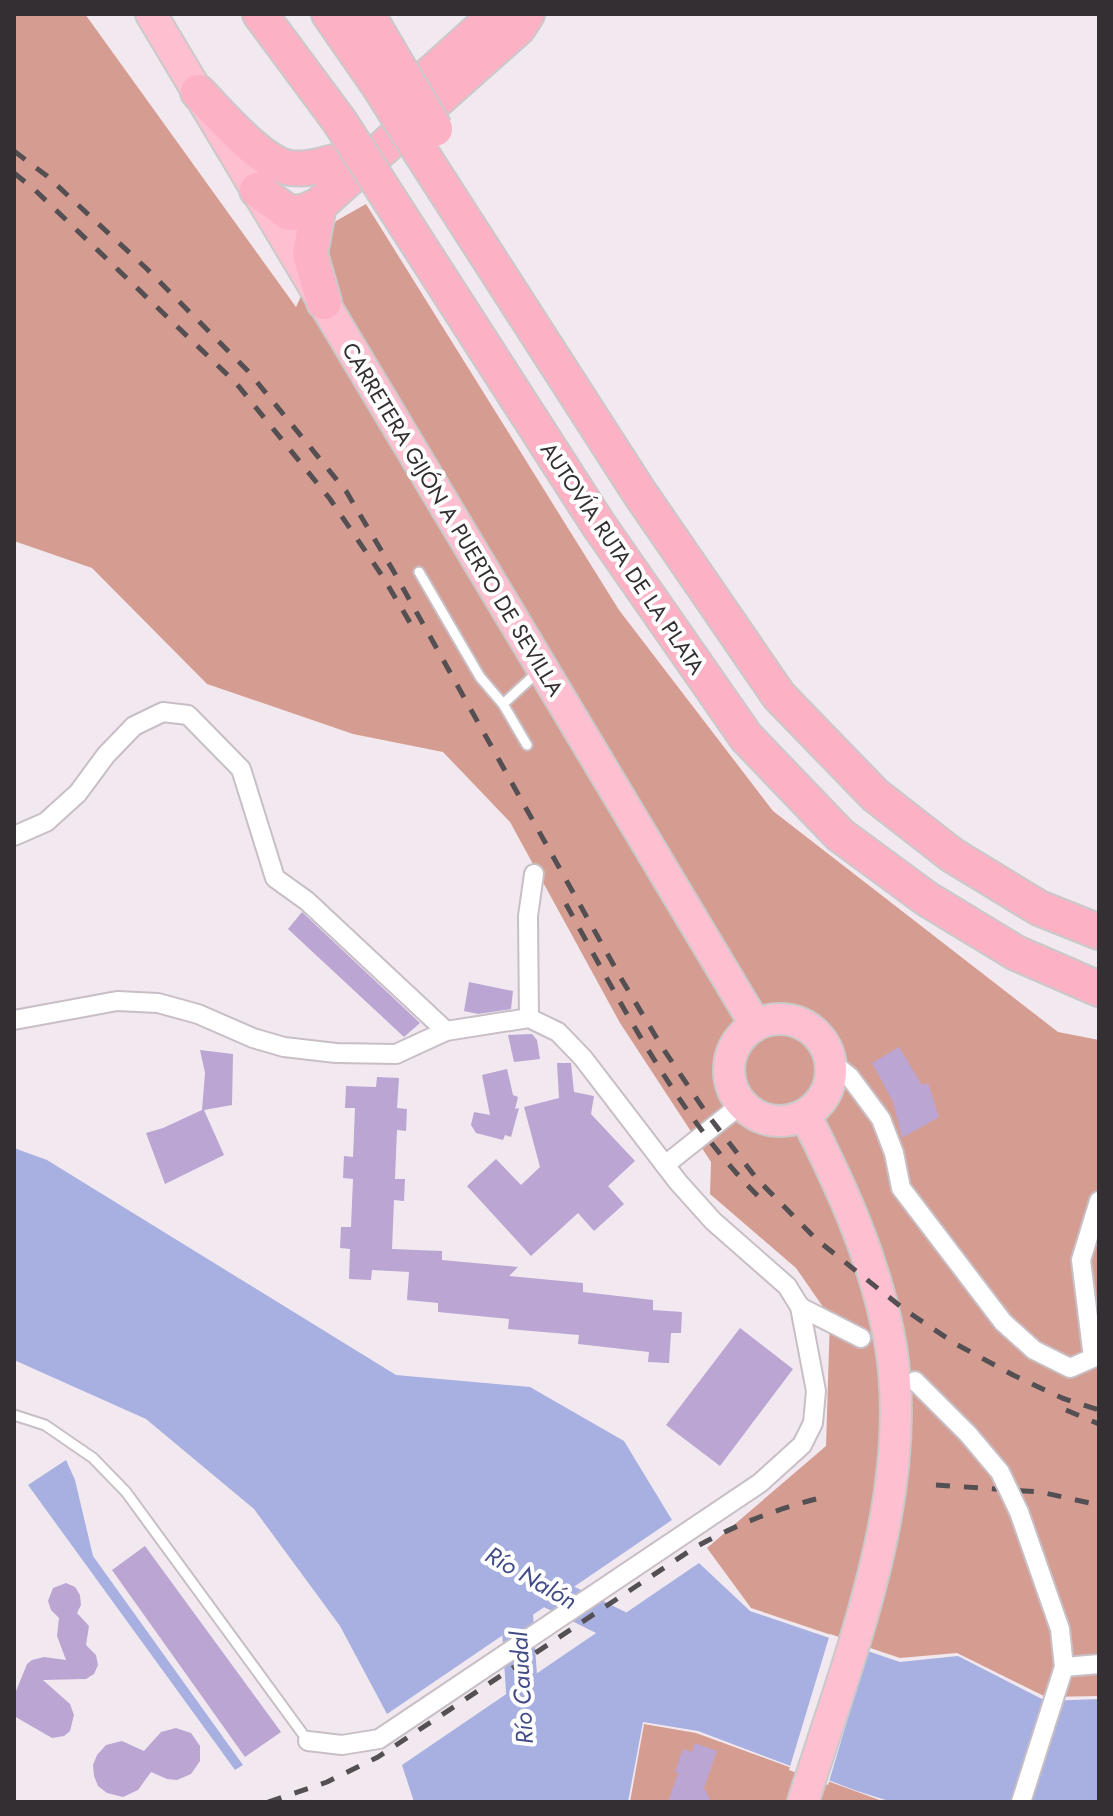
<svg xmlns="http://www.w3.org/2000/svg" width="1113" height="1816" font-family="Jost,sans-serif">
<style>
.forest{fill:#d59d91}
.water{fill:#a7b0e0}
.pier{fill:#f2e9f0}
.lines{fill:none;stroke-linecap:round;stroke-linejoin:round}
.river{stroke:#a7b0e0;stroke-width:32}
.building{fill:#baa5d3}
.service-casing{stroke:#c8bec5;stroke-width:13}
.minor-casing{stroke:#c8bec5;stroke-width:22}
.trunk-casing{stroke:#cac9ca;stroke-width:34}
.motorway-casing{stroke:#cac9ca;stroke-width:38}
.service{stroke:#fff;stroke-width:9}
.minor{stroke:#fff;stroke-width:18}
.trunk{stroke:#fec0d0;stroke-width:30}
.motorway{stroke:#fdb1c4;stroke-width:34}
.rail{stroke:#534f52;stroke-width:5;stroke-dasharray:14 14;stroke-linecap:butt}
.minor-bridge-casing{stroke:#c8bec5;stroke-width:22;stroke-linecap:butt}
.motorway-bridge-casing{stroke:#cac9ca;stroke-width:38;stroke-linecap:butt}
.minor-bridge{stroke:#fff;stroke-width:18}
.motorway-bridge{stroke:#fdb1c4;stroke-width:34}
.labels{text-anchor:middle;stroke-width:8;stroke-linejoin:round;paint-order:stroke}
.street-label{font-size:22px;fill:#332f32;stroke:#fff}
.water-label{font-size:24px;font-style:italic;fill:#434b87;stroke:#fff}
</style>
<rect width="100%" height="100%" fill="#f2e9f0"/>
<!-- forest -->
<g class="forest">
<polygon points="14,14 85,14 296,307 336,221 366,204 619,610 773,811 1058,1032 1099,1040 1099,1696 1046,1697 957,1653 900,1658 751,1608 707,1548 826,1446 830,1317 796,1268 710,1194 711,1162 620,1023 510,822 443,752 353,734 207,684 92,568 14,541"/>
<polygon points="644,1724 696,1733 885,1802 630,1802"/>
</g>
<!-- water -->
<g class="water">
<polygon points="14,1148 47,1160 396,1375 530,1387 624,1441 672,1520 387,1714 340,1626 254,1509 146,1419 14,1360"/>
<polygon points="66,1460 75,1480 93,1556 243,1765 235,1770 28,1485"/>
<polygon points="699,1563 750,1611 900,1662 958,1656 1046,1701 1099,1699 1099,1802 892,1802 857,1791 698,1731 643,1722 628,1802 414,1802 402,1765"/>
</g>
<!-- pier -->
<polygon class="pier" points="830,1634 869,1647 828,1785 789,1770"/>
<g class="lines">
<!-- river -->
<g class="river">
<polyline points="521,1578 648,1641"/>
<polyline points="515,1582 529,1802"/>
</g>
</g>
<!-- building -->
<g class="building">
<polygon points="302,912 420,1023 404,1037 288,929"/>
<polygon points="469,982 513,991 511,1009 478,1014 464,1011"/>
<polygon points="532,1034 537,1040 540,1059 514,1062 508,1035"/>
<polygon points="899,1047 922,1085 928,1083 939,1117 902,1138 893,1102 872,1063"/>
<polygon points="200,1050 233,1054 232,1105 204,1110 224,1155 165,1184 146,1133 163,1128 202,1110 205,1073"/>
<polygon points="557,1063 571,1063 574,1092 594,1096 591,1114 635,1161 608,1186 624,1204 594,1231 578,1213 531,1256 467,1186 496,1159 521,1185 540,1167 524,1107 559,1098"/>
<polygon points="507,1069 513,1095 518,1097 515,1109 519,1108 511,1137 505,1135 503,1140 476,1133 471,1125 474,1112 490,1115 482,1075"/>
<polygon points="377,1077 399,1078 397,1108 407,1109 406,1131 397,1130 395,1179 405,1179 404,1201 394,1200 392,1249 442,1251 442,1260 518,1267 509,1276 583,1283 583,1292 653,1300 653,1310 682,1312 681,1333 671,1333 669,1363 648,1362 649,1352 578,1344 579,1335 508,1329 509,1319 438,1312 438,1303 407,1300 409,1272 372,1270 371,1280 349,1279 350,1249 340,1248 341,1227 351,1227 353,1179 343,1178 344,1156 353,1157 355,1108 345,1108 346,1086 376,1087"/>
<polygon points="740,1328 793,1369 720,1466 666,1425"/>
<polygon points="145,1546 281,1732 245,1757 112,1570"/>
<polygon points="66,1583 75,1587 80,1595 81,1605 77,1613 89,1626 86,1645 96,1655 98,1665 94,1674 86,1679 43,1680 70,1704 74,1715 70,1731 64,1736 52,1738 14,1716 14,1696 27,1664 32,1660 44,1657 66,1660 57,1636 59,1618 51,1610 48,1601 53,1588"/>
<polygon points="176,1728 191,1733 200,1746 200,1761 191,1774 177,1780 167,1779 151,1772 138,1790 123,1797 107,1793 98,1786 94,1776 93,1765 97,1755 106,1745 122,1741 144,1751 161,1732"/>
<polygon points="695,1743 717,1751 704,1788 711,1802 668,1802 678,1773 675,1772 683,1749 692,1752"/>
</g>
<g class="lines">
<defs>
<g id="service">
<polyline points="419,572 480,677 503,704"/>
<polyline points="527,745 503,704 540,670"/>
<polyline points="14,1415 45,1425 93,1458 126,1492 308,1741"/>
</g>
<g id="minor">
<polyline points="14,836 46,822 78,793 106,755 134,726 163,712 188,715 241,769 275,878 307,901 446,1031"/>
<polyline points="529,1018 528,916 534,874"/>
<polyline points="14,1020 117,1001 158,1003 198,1014 253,1038 284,1047 336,1053 396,1054 446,1031 529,1018 558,1032 583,1058 678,1182 713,1221 787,1286 800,1307 816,1391 813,1423 802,1445 760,1483 379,1739 342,1745 308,1741"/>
<polyline points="831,1062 850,1077 881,1119 894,1153 901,1188 1003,1322 1034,1350 1070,1368 1093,1358 1081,1260 1099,1201"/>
<polyline points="665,1165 743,1103"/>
<polyline points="800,1307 861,1338"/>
<polyline points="915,1381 968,1434 1000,1472"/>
<polyline points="1019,1512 1060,1629 1064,1667 1021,1802"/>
<polyline points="1064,1667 1099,1664"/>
</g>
<g id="trunk">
<polyline points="151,14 755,1024"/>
<circle cx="780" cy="1070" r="51"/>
<path d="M 803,1802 C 847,1661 915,1497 891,1347 C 877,1265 843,1189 805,1115"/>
</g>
<g id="motorway">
<polyline points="260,14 340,122"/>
<polyline points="329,14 379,86"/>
<polyline points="367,14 400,70"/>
<polyline points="426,78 497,14"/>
<path d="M 198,92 C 219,113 261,164 290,168 C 305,170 319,166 334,162"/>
<polyline points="416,145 639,492 779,696 875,795 952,855 1039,908 1099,932"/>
<polyline points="377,180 598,524 746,737 840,835 927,899 1016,953 1099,989"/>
<polyline points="257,190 289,213 304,212 319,205 518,28 527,14"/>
<polyline points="319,205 310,254 324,302"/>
</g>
</defs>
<!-- service casing -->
<use href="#service" class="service-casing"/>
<!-- minor casing -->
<use href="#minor" class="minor-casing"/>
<!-- trunk casing -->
<use href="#trunk" class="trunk-casing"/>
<!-- motorway casing -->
<use href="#motorway" class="motorway-casing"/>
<!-- service -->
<use href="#service" class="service"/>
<!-- minor -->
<use href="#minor" class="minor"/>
<!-- trunk -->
<use href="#trunk" class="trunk"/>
<!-- motorway -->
<use href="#motorway" class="motorway"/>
<!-- rail -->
<g class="rail">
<polyline points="14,151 47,176 147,269 248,371 346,491 394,572 622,980 662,1047 707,1114 757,1179 816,1239 905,1310 956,1344 1013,1375 1062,1398 1099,1410"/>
<polyline points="14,173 35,190 236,383 330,499 383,577 415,631"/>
<path d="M 566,904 C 620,1002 680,1119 759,1197"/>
<polyline points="1066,1410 1099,1424"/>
<polyline points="936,1485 1040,1492 1099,1505"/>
<path d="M 268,1802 L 327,1782 L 378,1757 L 694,1548 C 739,1523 778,1508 828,1496"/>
</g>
<defs>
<polyline id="minor-bridge" points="1000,1472 1019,1512"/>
<g id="motorway-bridge">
<polyline points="400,70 435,129"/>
<polyline points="379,86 416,145"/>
<polyline points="340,122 377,180"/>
</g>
</defs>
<!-- minor-bridge casing -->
<use href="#minor-bridge" class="minor-bridge-casing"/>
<!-- motorway-bridge casing -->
<use href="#motorway-bridge" class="motorway-bridge-casing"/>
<!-- minor-bridge -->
<use href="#minor-bridge" class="minor-bridge"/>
<!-- motorway-bridge -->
<use href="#motorway-bridge" class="motorway-bridge"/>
</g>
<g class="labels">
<!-- street labels -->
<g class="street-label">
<text transform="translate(453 519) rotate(59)" y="8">CARRETERA GIJÓN A PUERTO DE SEVILLA</text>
<text transform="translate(623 558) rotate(56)" y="8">AUTOVÍA RUTA DE LA PLATA</text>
</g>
<!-- water labels -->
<g class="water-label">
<text transform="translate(531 1578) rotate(30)" y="8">Río Nalón</text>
<text transform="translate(522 1688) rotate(-93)" y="8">Río Caudal</text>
</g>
</g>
<!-- border -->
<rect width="1113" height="1816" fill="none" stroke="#332f32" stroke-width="32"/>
</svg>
